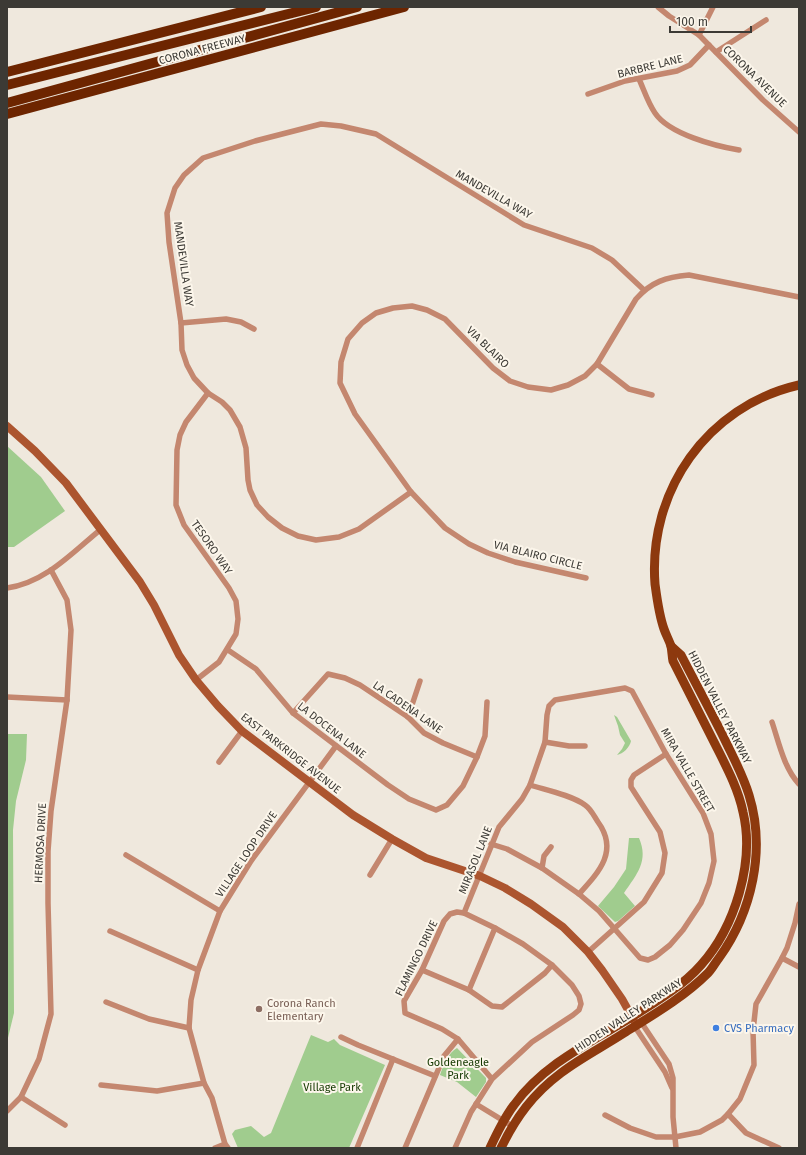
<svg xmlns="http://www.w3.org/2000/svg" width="806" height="1155" font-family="'Fira Sans',sans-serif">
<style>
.green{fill:#a0cc8e}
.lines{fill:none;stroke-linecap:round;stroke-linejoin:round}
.minor{stroke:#c4876f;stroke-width:5.5}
.secondary{stroke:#ac552f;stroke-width:8}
.primary{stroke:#8d390e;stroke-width:9}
.motorway{stroke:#6d2500;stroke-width:10}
.education-dot{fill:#8d6e63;stroke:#fcf6eb;stroke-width:1.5}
.shop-dot{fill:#3f7fe0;stroke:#fcf6eb;stroke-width:1.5}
.labels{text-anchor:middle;stroke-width:4;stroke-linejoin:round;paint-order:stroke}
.street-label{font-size:11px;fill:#3c3a35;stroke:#fcf6eb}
.education-label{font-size:11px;fill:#785e54;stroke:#fcf6eb;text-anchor:start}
.shop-label{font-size:11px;fill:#366cbe;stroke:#fcf6eb;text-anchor:start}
.park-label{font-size:11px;fill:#143800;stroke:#fcf6eb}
</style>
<rect width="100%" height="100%" fill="#efe8dd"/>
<!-- green -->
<g class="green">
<polygon points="7,446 41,477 65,511 14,547 7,547"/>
<path d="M 614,715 L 617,717 L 631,741 C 630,747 623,754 617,755 L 622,749 L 625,743 L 620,735 L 618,726 Z"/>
<polygon points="7,734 27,734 26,760 16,801 13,830 14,1013 7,1042"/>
<path d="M 629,838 L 639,838 C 649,861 637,874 624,893 L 635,906 L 618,921 L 615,922 L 598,906 L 614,887 L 626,869 Z"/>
<polygon points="311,1035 328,1042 334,1039 340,1045 385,1065 349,1148 238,1148 232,1134 235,1130 251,1126 264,1137 271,1133"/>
<path d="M 457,1048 L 486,1078 L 486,1082 L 476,1097 L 457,1082 L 440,1075 C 443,1066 448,1053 457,1048 Z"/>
</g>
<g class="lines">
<!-- minor -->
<g class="minor">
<polyline points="658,7 669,16 699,35 763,100 799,132"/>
<polyline points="699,35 713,7"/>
<polyline points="716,52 766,20"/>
<path d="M 639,79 C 644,90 648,103 655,113 C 669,134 715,146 739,150"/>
<polyline points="588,94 625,81 677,71 690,65 709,45"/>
<polyline points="181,323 226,319 241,322 254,329"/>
<polyline points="597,364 629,389 652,395"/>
<polyline points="411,492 359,529 339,537 316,540 298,536 282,528 268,517 257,505 250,490 248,480 246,448 240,427 230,410 222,402 208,393 194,378 187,365 182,350 181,323 169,242 167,213 175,188 184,175 203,158 255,141 321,124 341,126 376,134 524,225 592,248 612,260 644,290"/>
<path d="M 586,578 L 515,562 L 488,553 L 469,544 L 445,528 L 411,492 L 355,414 L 340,383 L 341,362 L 348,339 L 362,323 L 376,313 L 393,308 L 412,306 L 427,310 L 445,319 L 493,368 L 510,381 L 528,387 L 551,390 L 568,385 L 585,376 L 597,364 L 636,299 C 651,282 666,277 689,275 L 799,297"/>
<path d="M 7,588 C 45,583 73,552 101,529"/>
<polyline points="228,650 256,669 293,713 388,785 409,799 436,810 447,805 463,786 477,757 485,736 487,702"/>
<polyline points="196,680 219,662 236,634 238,619 236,601 229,588 184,525 176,505 177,450 180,435 186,422 208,393"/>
<polyline points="7,697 67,700"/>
<polyline points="293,713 328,674 345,678 360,685 408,717 424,733 443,743 477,757"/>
<polyline points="408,717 420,681"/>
<path d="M 772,722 C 779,743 784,768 799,784"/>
<polyline points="545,742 569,746 585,746"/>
<polyline points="219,762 242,731"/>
<path d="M 530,785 C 546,790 571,795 585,805 C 591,809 594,816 598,822 C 619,851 599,872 579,894"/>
<polyline points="126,855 220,911"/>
<polyline points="542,868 544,856 551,847"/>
<polyline points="370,875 392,839"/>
<polyline points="464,913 499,827 522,799 530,785 545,742 547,715 549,706 555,700 625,688 632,691 666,754 703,813 711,834 714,861 709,883 701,903 683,930 670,945 655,957 648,960 640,958 599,911 579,894 542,868 507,849 491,844"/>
<polyline points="110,931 198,970"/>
<polyline points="588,952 644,902 662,873 665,853 660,832 631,787 631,780 634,775 666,754"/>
<polyline points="782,958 799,967"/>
<polyline points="422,970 469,990 492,1006 502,1007 545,973 552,965"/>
<polyline points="469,990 495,928"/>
<polyline points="106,1002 149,1019 189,1028"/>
<polyline points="641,1022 669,1064 673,1078 673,1117 676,1148"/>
<polyline points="635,1027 665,1072 672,1088"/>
<polyline points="341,1037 358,1045 435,1076"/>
<polyline points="101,1085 157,1091 204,1083"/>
<polyline points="21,1097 65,1125"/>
<polyline points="476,1104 512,1126"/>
<polyline points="7,1111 21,1097 39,1059 51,1014 48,903 48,851 51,811 67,700 71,630 67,600 51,570"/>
<polyline points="728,1114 746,1133 779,1148"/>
<polyline points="605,1115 630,1128 656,1137 675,1137 700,1132 722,1120 728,1114 740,1099 754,1065 753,1031 756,1004 782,958 787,948 795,923 799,904"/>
<polyline points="215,1148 225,1144"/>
<polyline points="228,1148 225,1144 212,1098 204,1083 189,1028 191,1000 198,970 220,911 251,861 336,746"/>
<polyline points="357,1148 393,1059"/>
<polyline points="405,1148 444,1056 458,1039"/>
<polyline points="455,1148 471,1112 492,1079 532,1042 573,1015 579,1010 581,1004 579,996 572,985 552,965 523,944 495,928 464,913 457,912 450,914 444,921 422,970 404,1001 405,1013 442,1029 458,1039 492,1079"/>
</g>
<!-- secondary -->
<polyline class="secondary" points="7,426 35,451 66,483 140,582 154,605 179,655 196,680 218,706 242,731 353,815 392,839 426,858 480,876 505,888 531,904 563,927 588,952 602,970 622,999 632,1017 634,1021"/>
<!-- primary -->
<g class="primary">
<path d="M 490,1148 C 497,1133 504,1118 514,1105 C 542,1066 587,1044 627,1020 C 651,1005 683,986 701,965 C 735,927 755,862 743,812 C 738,788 726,766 715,744 C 701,716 687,689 673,661 C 672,656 672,651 671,646 C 669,640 666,635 664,629 C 659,615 657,599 655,584 C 648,491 707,406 799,385"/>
<path d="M 501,1148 C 516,1117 533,1094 561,1073 C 579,1059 604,1046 624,1033 C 653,1015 684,997 708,973 C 712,969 715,963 719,958 C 752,912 766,850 749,795 C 743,775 733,757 724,738 C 710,710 695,682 681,655 L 671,646"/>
</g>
<!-- motorway -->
<g class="motorway">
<polyline points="7,72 261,7"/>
<polyline points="7,85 316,7"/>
<polyline points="7,103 357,7"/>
<polyline points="7,114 404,7"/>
</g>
</g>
<!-- markers -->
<circle class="education-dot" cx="259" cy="1009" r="4"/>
<circle class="shop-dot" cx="716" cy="1028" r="4"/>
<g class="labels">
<!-- street labels -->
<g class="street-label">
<text transform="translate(202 49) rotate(-15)" y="4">CORONA FREEWAY</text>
<text transform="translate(650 66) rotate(-14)" y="4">BARBRE LANE</text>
<text transform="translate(755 76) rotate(44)" y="4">CORONA AVENUE</text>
<text transform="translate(494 194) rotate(30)" y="4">MANDEVILLA WAY</text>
<text transform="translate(184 264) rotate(82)" y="4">MANDEVILLA WAY</text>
<text transform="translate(488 347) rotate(44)" y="4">VIA BLAIRO</text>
<text transform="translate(212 547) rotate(55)" y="4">TESORO WAY</text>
<text transform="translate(538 555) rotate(14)" y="4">VIA BLAIRO CIRCLE</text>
<text transform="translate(408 707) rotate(35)" y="4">LA CADENA LANE</text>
<text transform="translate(720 707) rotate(63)" y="4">HIDDEN VALLEY PARKWAY</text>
<text transform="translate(332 730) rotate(38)" y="4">LA DOCENA LANE</text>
<text transform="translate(291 753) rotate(38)" y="4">EAST PARKRIDGE AVENUE</text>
<text transform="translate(688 770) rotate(60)" y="4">MIRA VALLE STREET</text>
<text transform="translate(40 843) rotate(-87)" y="4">HERMOSA DRIVE</text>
<text transform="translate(246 854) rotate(-56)" y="4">VILLAGE LOOP DRIVE</text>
<text transform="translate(475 860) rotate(-68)" y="4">MIRASOL LANE</text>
<text transform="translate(416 958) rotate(-64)" y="4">FLAMINGO DRIVE</text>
<text transform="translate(628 1015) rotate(-33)" y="4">HIDDEN VALLEY PARKWAY</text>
</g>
<!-- education labels -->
<g class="education-label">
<text x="267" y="1007">Corona Ranch<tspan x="267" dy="13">Elementary</tspan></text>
</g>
<!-- shop labels -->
<g class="shop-label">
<text x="724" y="1032">CVS Pharmacy</text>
</g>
<!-- park labels -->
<g class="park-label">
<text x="458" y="1066">Goldeneagle<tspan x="458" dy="13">Park</tspan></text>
<text x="332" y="1091">Village Park</text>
</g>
</g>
<!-- border -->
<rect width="806" height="1155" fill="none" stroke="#3c3a35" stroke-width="16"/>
<!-- scale -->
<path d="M670 26v6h81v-6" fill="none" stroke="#3c3a35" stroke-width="2"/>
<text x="676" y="26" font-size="12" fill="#3c3a35" stroke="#fcf6eb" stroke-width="3" paint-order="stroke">100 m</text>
</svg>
